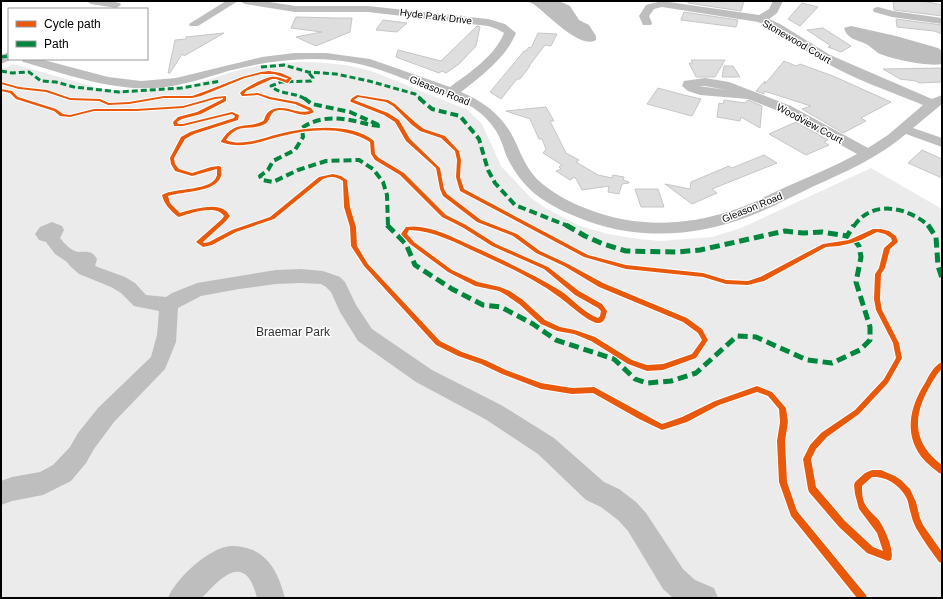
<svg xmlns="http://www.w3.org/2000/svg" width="943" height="599" font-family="Helvetica,sans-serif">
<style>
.green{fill:#ebebeb}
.water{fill:#bdbdbd}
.building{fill:#dedede;stroke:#c6c6c6}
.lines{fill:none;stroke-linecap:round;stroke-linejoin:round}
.minor{fill:#bebebe;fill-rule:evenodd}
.quiet-far2{stroke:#00873e;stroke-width:3;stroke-dasharray:6 3;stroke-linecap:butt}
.quiet-far1{stroke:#00873e;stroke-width:4;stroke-dasharray:8 4;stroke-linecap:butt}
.quiet{stroke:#00873e;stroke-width:5;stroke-dasharray:10 5;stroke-linecap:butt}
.cycleway-casing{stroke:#fff;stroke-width:2}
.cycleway{fill:#e8590c;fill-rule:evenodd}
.labels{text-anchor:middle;stroke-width:3;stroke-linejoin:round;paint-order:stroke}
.far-street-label{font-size:10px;fill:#000;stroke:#fff}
.park-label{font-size:12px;fill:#313131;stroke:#fff}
</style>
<rect width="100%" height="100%" fill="#fff"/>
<!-- green -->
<path class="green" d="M 298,62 C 324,62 349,64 374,72 L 468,110 L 482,124 L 501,166 L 531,198 L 547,209 L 580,226 L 608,234 L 638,239 L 661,241 L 712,237 L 741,228 L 871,168 L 942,209 L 942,598 L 1,598 L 1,70 L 13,64 L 102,89 C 133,93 164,92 194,84 C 210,80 226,73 243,69 C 262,65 279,63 298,62 Z"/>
<!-- water -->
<g class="water">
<path d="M 525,1 L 559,1 L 570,6 L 579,20 L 589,25 L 596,36 L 596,40 C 581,50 548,15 536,6 C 533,3 528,2 525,1 Z"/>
<path d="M 851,26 L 896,36 L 938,48 L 942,51 L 942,64 C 928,67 891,59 878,53 C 874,50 870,46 866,44 C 857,40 847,39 844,28 Z"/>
</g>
<!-- building -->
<g class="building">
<polygon points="688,1 744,1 741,11 688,3"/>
<polygon points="893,1 923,1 942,5 942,16 894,10"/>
<polygon points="802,3 818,7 800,26 788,19"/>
<polygon points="684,12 738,20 736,27 681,20"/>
<polygon points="296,17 337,18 352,18 350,32 316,46 296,37 322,32 291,28"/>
<polygon points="896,19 942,25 942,34 934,31 897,27"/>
<polygon points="383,20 407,23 397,32 376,30"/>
<polygon points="477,26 480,27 476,46 459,64 446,73 442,71 439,73 396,57 398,50 441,61"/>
<polygon points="823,28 851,46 841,52 828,47 831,46 807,30"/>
<polygon points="224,33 184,56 182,54 170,73 168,73 175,40 186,39 186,37"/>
<polygon points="538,33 557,34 551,46 545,45 529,66 530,66 520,79 517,79 501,99 490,92 524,51 526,51 529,47 531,48"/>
<polygon points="691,60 725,60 715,77 696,77 689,63 693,63"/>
<polygon points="784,61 796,66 800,64 833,76 891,102 861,118 866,121 843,133 802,109 811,106 764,91 764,94 756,91 765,81 765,84"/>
<polygon points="724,66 733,66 740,77 722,77"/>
<polygon points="942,68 942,82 919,83 916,81 900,79 883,69"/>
<polygon points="658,88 684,95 701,99 692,116 647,104"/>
<polygon points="724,100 745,103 748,100 762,106 760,128 741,117 740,121 717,117 719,103 723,104"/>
<polygon points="546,107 554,121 550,121 566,153 579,160 576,162 598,175 612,178 613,175 624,177 623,180 629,182 629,183 622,184 619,194 608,192 609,186 582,190 575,177 570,180 556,171 561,169 559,167 562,165 543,153 546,149 542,139 539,139 530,119 506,111"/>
<polygon points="796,122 828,140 824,142 829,145 806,155 769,134"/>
<polygon points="922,150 942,159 942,178 908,163"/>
<polygon points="764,155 777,163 712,189 717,193 692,204 665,184 690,189 691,182 729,166 732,168"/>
<polygon points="635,189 658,189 664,207 641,207"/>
</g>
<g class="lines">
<!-- minor -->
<g class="minor">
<polygon points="86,1 110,1 120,3 121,5 116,8 91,4"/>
<polygon points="226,1 238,1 198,26 190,26 189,24"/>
<path d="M 240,1 L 264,1 L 295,6 L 368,6 L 488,19 L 505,24 L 516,33 C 506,58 481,76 461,92 C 485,102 504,117 515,141 C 521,154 526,167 536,178 C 551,193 571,203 590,210 C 633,227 684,226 727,212 C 749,206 768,195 788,186 C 811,176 835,166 857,154 L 781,112 L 748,99 L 700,95 L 688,91 L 682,86 L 684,81 L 705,78 L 729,82 L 791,106 L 868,148 L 888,135 L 923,105 C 889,91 853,79 821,60 C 800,48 781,32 758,22 L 662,7 L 654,9 L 649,16 L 652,23 L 651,25 L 643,25 L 639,16 L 646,5 L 662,1 L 759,15 L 769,9 L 773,1 L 783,1 L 777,13 L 769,19 L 780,24 L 830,55 L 932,99 L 942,95 L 942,104 L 913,128 L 942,138 L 942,147 L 906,134 C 878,158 845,172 812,187 C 791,197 771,208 750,216 C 701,235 647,240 596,224 C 575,217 553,208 535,194 C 522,183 513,170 506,155 C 503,146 500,136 494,128 C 477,102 442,93 415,83 C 397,76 378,68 359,64 C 316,54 270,60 228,71 C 205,78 181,86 157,88 C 111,91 66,74 23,62 L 21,59 L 40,59 L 108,77 L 141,81 L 176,78 L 262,57 L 294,53 L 326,53 L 370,59 L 450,87 C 469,73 495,56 504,33 L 497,29 L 488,26 L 368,12 L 295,12 L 245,4 ZM 699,86 L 705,86 L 726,90 Z"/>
<polygon points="878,7 893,11 942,18 942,24 892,17 874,12 873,10 874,8"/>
<polygon points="9,52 9,59 12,59 1,64 1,55"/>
<path d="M 52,222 L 62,226 L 64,230 L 60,238 C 64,243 71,251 78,252 C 86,252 92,250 97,259 L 95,266 L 125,277 L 135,283 L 146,295 L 166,297 L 172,293 L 197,283 L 276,270 L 301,269 L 323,271 L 340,277 L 345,282 L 356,305 L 372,329 L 432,370 L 501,405 L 554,438 L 604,482 L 619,489 L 636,502 L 646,513 L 683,569 L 695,580 L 714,588 L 718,598 L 673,598 L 663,589 L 628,531 L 618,520 L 601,507 L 586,500 L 538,454 L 485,419 L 416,382 L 358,341 L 340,312 L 331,292 L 326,287 L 321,284 L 301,283 L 276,284 L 239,289 L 201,296 L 178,308 L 176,342 L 165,369 L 114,422 L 94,449 L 86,463 L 71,481 L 43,495 L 12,501 L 1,505 L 1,481 L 12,477 L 40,472 L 53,465 L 70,447 L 78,433 L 98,408 L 151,357 L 157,335 L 159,311 L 134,306 L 121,293 L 111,287 L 79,274 L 70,266 L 67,262 L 55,254 L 46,242 L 39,240 L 35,234 L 40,227 Z"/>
<path d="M 230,546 C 265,546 277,568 285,598 L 257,598 C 246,552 222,576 202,598 L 168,598 C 176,578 209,548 230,546 Z"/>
</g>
<!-- quiet-far2 -->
<g class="quiet-far2">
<polyline points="1,57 9,56"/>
<polyline points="261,67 284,65 308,72 336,74 369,81 415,94 421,99"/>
<polyline points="1,71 12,73 29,72 41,81 56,82 74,87 119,92 181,88 221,81"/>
<path d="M 305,99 C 295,92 280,95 271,86 L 281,82 L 311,81 L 313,78 L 308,72"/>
</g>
<!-- quiet-far1 -->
<g class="quiet-far1">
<path d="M 304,98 L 312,104 L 350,112 L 381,126 C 373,126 367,124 359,122 C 340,117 318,116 302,128 L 303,137 L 295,150 L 273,161 L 268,170 L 260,176 L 262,180 L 273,182 L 298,170 L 326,161 L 359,160 L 373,169 L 383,182 L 387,195 L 388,226"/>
<polyline points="419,98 432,109 460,116 479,139 488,170 495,183 515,205 568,226"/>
<path d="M 854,226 C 872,199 908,207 929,226"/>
</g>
<!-- quiet -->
<g class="quiet">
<polyline points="387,225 406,244 415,265 452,289 483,305 501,307 533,324 556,340 614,359 635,379 647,383 671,381 696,373 737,336 756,337 807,360 832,363 860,350 870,340 870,327 856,282 861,257 859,246 855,241 847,236"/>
<polyline points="566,225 585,236 603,244 626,251 676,252 700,250 785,231 803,233 822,232 847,236 854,225"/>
<polyline points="928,225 936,237 938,266 942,278"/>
</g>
<defs>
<g id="cycleway">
<path d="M 269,71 L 281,73 L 292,78 L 288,83 L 287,83 L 276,79 L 272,79 L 246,91 L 244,94 L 258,93 L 270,97 L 297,102 L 311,108 L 314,112 C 303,119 292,110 280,110 C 268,111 272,120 265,124 C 250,132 239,121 226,140 C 243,147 262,138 279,134 C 306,127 352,122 374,141 L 375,154 L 379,158 L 404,173 L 446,215 L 466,225 L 496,244 L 548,267 L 579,291 L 602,304 L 607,311 C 606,315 605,322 600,323 C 590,325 567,302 559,297 C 535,279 506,266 478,253 C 456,243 435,231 409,230 L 407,234 L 414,242 L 452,270 L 478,282 L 500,287 L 510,291 L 523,300 L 545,320 L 560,327 L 575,330 L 595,337 L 632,360 L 647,365 L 663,364 L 692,354 L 702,340 L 698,333 L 683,322 L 599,287 L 564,266 L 536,253 L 513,236 L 477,222 L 443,196 L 440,189 L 436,168 L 406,141 L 395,122 L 384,115 L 351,102 L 350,101 L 352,98 L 357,95 L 388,100 L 395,104 L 416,123 L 424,129 L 445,136 L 459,151 L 461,160 L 460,177 L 464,189 L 588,255 L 626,265 L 703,273 L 726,280 L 748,281 L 760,277 L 823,244 L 849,240 L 873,229 L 881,229 L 889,231 L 896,236 L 898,242 L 890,249 L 885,268 L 881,274 L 880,299 L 882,310 L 899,343 L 902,358 L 888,383 L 859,414 L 827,437 L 816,449 L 811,459 L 816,487 L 845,521 L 873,547 L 883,551 L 877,533 L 859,509 L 855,494 L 854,485 L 855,482 L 865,473 L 872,470 L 881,470 L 895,476 L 901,480 L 910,489 L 916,502 L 920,518 L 923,525 L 942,552 L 942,563 L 939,562 C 931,551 923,540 916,528 C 914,524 912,519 911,514 C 909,509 909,504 907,499 C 901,486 887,476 872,477 L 862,486 C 862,492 862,497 864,502 C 867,509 873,514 878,519 C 884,527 895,550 891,560 L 888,561 L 867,553 L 839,527 L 809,492 L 808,489 L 803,459 L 810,445 L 821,433 L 855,410 L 884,379 L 896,358 L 893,343 L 876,310 L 874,299 L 875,274 L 879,268 L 884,248 L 892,241 L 891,238 L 885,234 L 877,232 L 861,240 L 852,243 L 839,246 L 826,247 L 764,281 L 748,285 L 726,284 L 703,277 L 626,269 L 584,257 L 460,191 L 456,177 L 457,160 L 455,151 L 441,138 L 420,131 L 412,125 L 393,106 L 386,102 L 358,97 L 354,100 L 388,113 L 399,120 L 410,139 L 440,168 L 444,189 L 447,194 L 481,220 L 517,234 L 540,251 L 568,264 L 603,283 L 687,318 L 702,329 L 708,340 L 696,358 L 663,370 L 647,371 L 628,364 L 591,341 L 574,334 L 557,331 L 541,324 L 519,304 L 506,295 L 499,291 L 475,286 L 448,272 L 410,244 L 401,234 L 406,227 C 429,223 458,240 479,249 C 507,262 535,275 561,291 C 574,300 583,312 598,318 L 600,316 L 601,311 L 598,308 L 575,295 L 544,269 L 492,246 L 462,227 L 442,217 L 400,175 L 375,160 L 371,154 L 370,142 C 344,126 310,129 282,136 C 262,141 242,150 221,142 L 221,141 C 229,129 235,126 249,125 C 253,124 257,124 261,122 C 265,121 264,118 266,115 C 268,111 274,108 279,108 C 289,107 299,114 310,111 L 308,110 L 295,104 L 269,99 L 258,95 L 243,96 L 242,96 L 240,93 C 244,88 264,78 271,77 C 276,76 281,78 286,80 L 288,78 L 286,78 L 274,74 L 261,74 L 245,78 L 201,96 L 192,98 L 164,98 L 129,104 L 108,105 L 99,101 L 70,100 L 46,92 L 19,89 L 1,84 L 1,82 L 19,87 L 47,90 L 70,98 L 100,99 L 109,103 L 129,102 L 164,96 L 192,96 L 206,91 L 242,77 L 261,72 Z"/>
<path d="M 1,89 L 12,91 L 18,97 L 56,109 L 63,114 L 70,115 L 94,109 L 136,109 L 183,106 L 215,97 L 226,96 L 226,101 L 201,114 L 182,119 L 177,122 L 178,124 L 183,124 L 232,112 L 239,115 L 238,120 L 194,134 L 185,139 L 174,158 L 175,164 L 179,169 L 192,173 L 211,167 L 219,166 L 221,167 C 221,170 222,174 221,176 C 216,193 182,191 168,196 L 170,203 L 180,213 C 191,210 216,202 226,211 C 228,212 228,214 230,216 L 226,221 L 203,242 L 204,243 L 209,242 L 232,230 L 270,217 L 319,177 L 333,174 L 341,176 L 347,180 L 350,207 L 356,227 L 357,246 L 368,264 L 440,341 L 462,352 L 485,360 L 506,370 L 541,383 L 572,388 L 594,387 L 596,388 L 662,424 L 682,417 L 715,401 L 757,386 L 772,392 L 786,408 L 788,422 L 785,441 L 787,482 L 797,511 L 866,595 L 867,598 L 857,598 L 791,516 L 779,482 L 777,441 L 780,422 L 779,409 L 768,396 L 757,392 L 719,405 L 687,422 L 662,430 L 639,419 L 593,393 L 572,394 L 541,389 L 502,374 L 481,364 L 458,356 L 436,345 L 364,266 L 351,246 L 350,227 L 344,207 L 343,181 C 336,176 330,176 323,179 L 274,219 L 236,232 L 212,245 L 203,247 L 196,242 L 197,241 L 222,219 L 224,216 C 216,204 191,213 179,217 L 177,216 C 170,210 164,204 162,195 C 174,187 213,192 217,175 C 217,173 217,171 217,169 L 192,176 L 175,171 L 171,164 L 170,158 L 181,137 L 190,132 L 234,118 L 235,116 L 232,114 L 183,126 L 174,126 L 173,122 L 178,117 L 197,112 L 223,99 L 223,98 L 215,99 L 183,108 L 136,111 L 94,111 L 70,117 L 60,116 L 54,111 L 16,99 L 10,93 L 1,91 Z"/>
<path d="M 942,362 C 942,364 943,367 942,368 C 942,369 941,370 940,371 C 936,375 933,381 930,386 C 912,417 913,443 942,465 L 942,474 L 939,473 C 934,469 929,465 925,461 C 903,437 909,408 925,383 C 929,376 933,366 942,362 Z"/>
</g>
</defs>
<!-- cycleway casing -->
<use href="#cycleway" class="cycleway-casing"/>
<!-- cycleway -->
<use href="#cycleway" class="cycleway"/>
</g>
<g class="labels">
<!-- far-street labels -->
<g class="far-street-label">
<text transform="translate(436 16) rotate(7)" y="4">Hyde Park Drive</text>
<text transform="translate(797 41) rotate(30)" y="4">Stonewood Court</text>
<text transform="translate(440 90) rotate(22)" y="4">Gleason Road</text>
<text transform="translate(810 123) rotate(28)" y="4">Woodview Court</text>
<text transform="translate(752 207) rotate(-22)" y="4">Gleason Road</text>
</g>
<!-- park labels -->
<g class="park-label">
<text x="293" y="336">Braemar Park</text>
</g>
</g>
<!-- border -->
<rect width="943" height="599" fill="none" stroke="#000000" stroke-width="4"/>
<!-- legend -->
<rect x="8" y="8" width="140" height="52" fill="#ffffff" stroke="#999999"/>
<rect x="16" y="21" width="20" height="6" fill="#e8590c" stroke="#999999"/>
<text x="44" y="28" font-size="12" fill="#000000">Cycle path</text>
<rect x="16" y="41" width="20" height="6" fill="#00873e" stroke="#999999"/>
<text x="44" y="48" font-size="12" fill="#000000">Path</text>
</svg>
